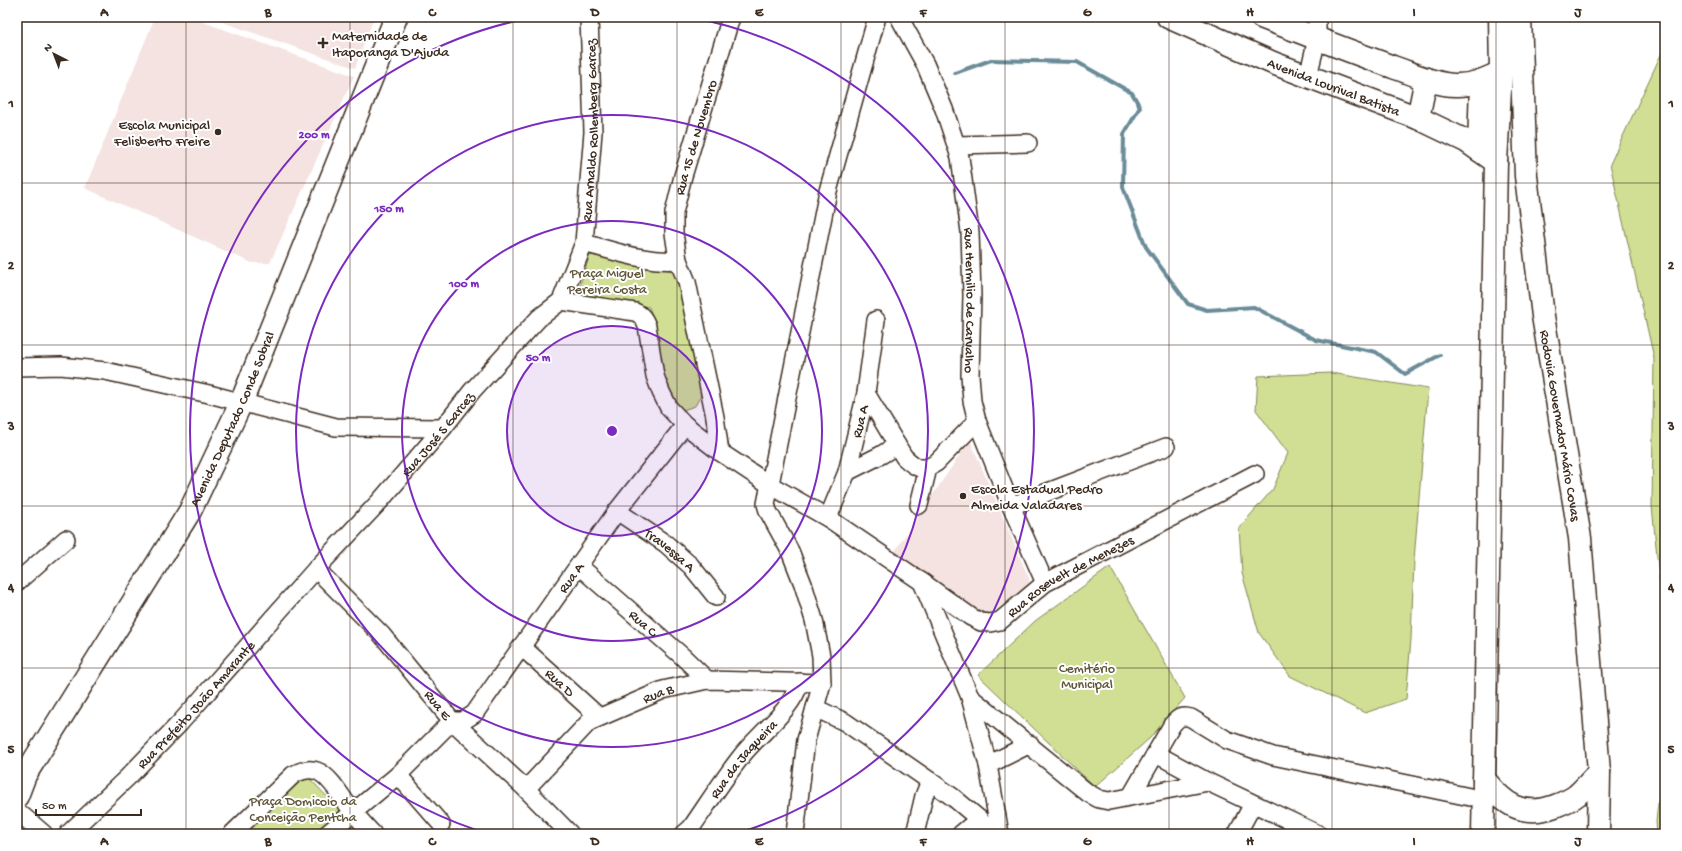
<svg xmlns="http://www.w3.org/2000/svg" width="1682" height="851" font-family="'Gochi Hand',sans-serif">
<style>
.built{fill:#f4e3e1}
.green{fill:#d0df93;stroke:#868458}
.lines{fill:none;stroke-linecap:round;stroke-linejoin:round}
.stream{stroke:#6a8b98;stroke-width:4}
.street-casing{stroke:#3b2a1e;stroke-width:20}
.secondary-casing{stroke:#3b2a1e;stroke-width:25}
.highway-casing{stroke:#3b2a1e;stroke-width:25}
.street{stroke:#fff;stroke-width:17}
.secondary{stroke:#fff;stroke-width:22}
.highway{stroke:#fff;stroke-width:22}
.grid{fill:none;stroke:#3b2a1e;stroke-width:1;stroke-opacity:0.55}
.ring{fill:none;stroke:#7b2cbf;stroke-width:2}
.poi-dot{fill:#3b2a1e;stroke:#fff;stroke-width:1.5}
.labels{text-anchor:middle;stroke-width:4;stroke-linejoin:round;paint-order:stroke}
.poi-label{font-size:14px;fill:#3b2a1e;stroke:#fff;text-anchor:start}
.street-label{font-size:14px;fill:#3b2a1e;stroke:#fff}
.park-label{font-size:14px;fill:#60573b;stroke:#fff}
.centre{fill:#7b2cbf;stroke:#fff;stroke-width:2}
.ring-label{font-size:12px;text-anchor:middle;font-weight:bold;fill:#7b2cbf;stroke:#fff;stroke-width:4;stroke-linejoin:round;paint-order:stroke}
.neatline{fill:none;stroke:#3b2a1e;stroke-width:1.5}
.grid-label{font-size:13px;text-anchor:middle;font-weight:bold;fill:#3b2a1e}
</style>
<rect width="100%" height="100%" fill="#fff"/>
<filter id="ink" filterUnits="userSpaceOnUse"><feTurbulence type="fractalNoise" baseFrequency=".025" numOctaves="2"/><feDisplacementMap in="SourceGraphic" scale="8" xChannelSelector="R" yChannelSelector="G"/><feConvolveMatrix kernelMatrix="1 2 1 2 8 2 1 2 1" color-interpolation-filters="sRGB"/></filter>
<g filter="url(#ink)">
<!-- built -->
<g class="built">
<polygon points="155,17 189,17 354,76 270,263 252,263 85,188"/>
<polygon points="208,17 374,17 355,68"/>
<polygon points="970,440 1030,581 1021,593 989,614 978,612 894,552"/>
</g>
<!-- green -->
<g class="green">
<polygon points="1665,46 1665,636 1652,506 1654,358 1610,164"/>
<path d="M 590,255 L 674,271 L 681,276 L 703,392 L 695,406 L 683,410 C 654,386 662,340 649,307 L 581,299 L 577,293 Z"/>
<polygon points="1331,373 1428,389 1414,560 1411,639 1406,699 1365,713 1290,676 1259,633 1242,573 1239,528 1273,489 1288,453 1256,410 1258,376"/>
<polygon points="1110,567 1185,698 1150,738 1095,787 978,675 1035,621"/>
<polygon points="1665,737 1665,834 1657,834 1656,822"/>
<polygon points="309,778 342,812 316,834 238,834 296,780"/>
<polygon points="352,821 365,834 336,834"/>
</g>
<g class="lines">
<!-- stream -->
<polyline class="stream" points="955,73 991,60 1077,62 1132,93 1140,107 1124,134 1123,187 1146,247 1188,304 1207,310 1254,307 1316,340 1376,352 1405,374 1440,355"/>
<defs>
<g id="street">
<path id="s1" d="M 899,17 L 925,64 L 944,109 L 960,157 L 970,232 L 972,295 L 970,375 L 972,401 L 977,421 L 1011,506 L 1045,583"/>
<polyline points="1308,76 1317,39 1317,17"/>
<polyline points="956,145 1028,143"/>
<path d="M 584,243 C 615,251 646,263 678,260"/>
<path id="s2" d="M 561,301 L 635,312 C 642,315 644,319 647,326 L 655,376 L 661,392 L 669,408 L 685,425 L 720,452 L 770,485 L 828,518 L 922,582 L 971,617 L 981,622 L 990,623 L 1000,621 L 1045,583 L 1255,474"/>
<polyline points="17,367 61,366 105,371 209,394 336,427 443,428"/>
<path d="M 866,393 L 904,457 C 915,467 921,473 936,463 L 977,421"/>
<path id="s3" d="M 720,452 L 715,417 L 687,282 L 678,260 L 674,233 L 674,213 L 683,176 L 731,17"/>
<polyline points="847,472 881,455 897,445"/>
<polyline points="919,505 928,468"/>
<polyline points="1011,506 1166,447"/>
<path id="s4" d="M 617,511 L 666,544 L 691,566 L 716,597"/>
<path id="s5" d="M 828,518 L 847,472 L 866,393 L 876,320"/>
<path id="s6" d="M 579,566 L 682,656 L 707,680"/>
<path id="s7" d="M 316,569 L 382,635 L 452,721 L 526,789 L 570,834"/>
<polyline points="17,582 66,539"/>
<polyline points="922,582 970,697 988,765 1000,834"/>
<path id="s8" d="M 522,647 L 599,717"/>
<polyline points="970,697 1088,793 1099,799 1109,801 1208,782 1318,834"/>
<polyline points="815,708 845,722 930,781 954,798 979,819 992,834"/>
<polyline points="1156,754 1208,782"/>
<polyline points="988,765 1030,744"/>
<polyline points="398,775 441,824"/>
<path id="s9" d="M 526,789 L 589,722 L 663,690 L 707,680 L 822,683"/>
<path d="M 1131,796 L 1172,725 C 1178,718 1181,715 1191,718 L 1227,740 L 1273,756 L 1470,797"/>
<polyline points="17,811 44,834"/>
<path id="s10" d="M 68,834 L 128,777 L 180,723 L 316,569 L 380,501 L 443,428 L 472,391 L 539,318 L 561,301 L 584,243 L 593,132 L 589,17"/>
<path d="M 232,834 L 293,775 C 300,771 309,768 317,771 C 331,776 344,802 354,813 C 360,820 366,827 373,834"/>
<path id="s11" d="M 327,834 L 398,775 L 452,721 L 463,721 L 474,714 L 617,511 L 685,425"/>
<path id="s12" d="M 684,834 L 691,828 C 707,805 722,781 740,758 C 758,734 792,711 800,682"/>
<polyline points="795,834 806,740 822,683 821,656 814,620 803,584 790,551 768,511 766,504 828,191 877,17"/>
<polyline points="915,834 924,796 930,781"/>
<polyline points="961,834 979,819"/>
<polyline points="1237,834 1253,804"/>
</g>
<g id="secondary">
<path id="s13" d="M 1168,17 L 1273,63 L 1418,118 L 1466,141 L 1496,162"/>
<path d="M 1261,17 C 1305,34 1349,51 1393,67 C 1411,73 1436,85 1455,85 C 1472,86 1486,79 1501,72"/>
<polyline points="1418,118 1426,79"/>
<polyline points="1479,150 1481,81"/>
<path id="s14" d="M 17,796 L 25,775 L 190,511 L 241,403 L 396,17"/>
</g>
<g id="highway">
<path id="s15" d="M 1520,17 L 1526,176 L 1543,316 L 1580,538 L 1599,772 L 1598,834"/>
<path d="M 1484,779 C 1504,804 1522,818 1555,806 C 1563,803 1571,800 1577,795 C 1585,788 1592,780 1599,772"/>
<polyline points="1483,834 1496,162 1501,72 1500,17"/>
</g>
</defs>
<!-- street casing -->
<use href="#street" class="street-casing"/>
<!-- secondary casing -->
<use href="#secondary" class="secondary-casing"/>
<!-- highway casing -->
<use href="#highway" class="highway-casing"/>
<!-- street -->
<use href="#street" class="street"/>
<!-- secondary -->
<use href="#secondary" class="secondary"/>
<!-- highway -->
<use href="#highway" class="highway"/>
</g>
</g>
<!-- grid -->
<path class="grid" d="M 186,17 L 186,834M 350,17 L 350,834M 513,17 L 513,834M 677,17 L 677,834M 841,17 L 841,834M 1005,17 L 1005,834M 1169,17 L 1169,834M 1332,17 L 1332,834M 1496,17 L 1496,834M 17,183 L 1665,183M 17,345 L 1665,345M 17,506 L 1665,506M 17,668 L 1665,668"/>
<!-- distance rings -->
<circle cx="612" cy="431" r="105" fill="#7b2cbf" fill-opacity=".12"/>
<g class="ring">
<circle cx="612" cy="431" r="105"/>
<circle cx="612" cy="431" r="210"/>
<circle cx="612" cy="431" r="316"/>
<path d="M489 834A421 421 0 0 1 535 17M689 17A421 421 0 0 1 735 834"/>
</g>
<!-- markers -->
<g class="poi-dot">
<path d="M321 37h4v4h4v4h-4v4h-4v-4h-4v-4h4z"/>
<circle cx="218" cy="132" r="4"/>
<circle cx="963" cy="496" r="4"/>
</g>
<g class="labels">
<!-- poi labels -->
<g class="poi-label">
<text x="332" y="40">Maternidade de<tspan x="332" dy="16">Itaporanga D'Ajuda</tspan></text>
<text x="210" y="129" text-anchor="end">Escola Municipal<tspan x="210" dy="16">Felisberto Freire</tspan></text>
<text x="971" y="493">Escola Estadual Pedro<tspan x="971" dy="16">Almeida Valadares</tspan></text>
</g>
<!-- street labels -->
<g class="street-label">
<text dy="5" stroke="none"><textPath href="#s13" startOffset="180">Avenida Lourival Batista</textPath></text>
<text dy="5" stroke="none"><textPath href="#s10" startOffset="902">Rua Arnaldo Rollemberg Garcez</textPath></text>
<text dy="5" stroke="none"><textPath href="#s3" startOffset="323">Rua 15 de Novembro</textPath></text>
<text dy="5" stroke="none"><textPath href="#s1" startOffset="297">Rua Hermilio de Carvalho</textPath></text>
<text dy="5" stroke="none"><textPath href="#s14" startOffset="435">Avenida Deputado Conde Sobral</textPath></text>
<text dy="5" stroke="none"><textPath href="#s5" startOffset="102">Rua A</textPath></text>
<text dy="5" stroke="none"><textPath href="#s15" startOffset="411">Rodovia Governador Mário Covas</textPath></text>
<text dy="5" stroke="none"><textPath href="#s10" startOffset="545">Rua José S Garcez</textPath></text>
<text dy="5" stroke="none"><textPath href="#s4" startOffset="66">Travessa A</textPath></text>
<text dy="5" stroke="none"><textPath href="#s2" startOffset="662">Rua Rosevelt de Menezes</textPath></text>
<text dy="5" stroke="none"><textPath href="#s11" startOffset="360">Rua A</textPath></text>
<text dy="5" stroke="none"><textPath href="#s6" startOffset="86">Rua C</textPath></text>
<text dy="5" stroke="none"><textPath href="#s8" startOffset="52">Rua D</textPath></text>
<text dy="5" stroke="none"><textPath href="#s9" startOffset="167">Rua B</textPath></text>
<text dy="5" stroke="none"><textPath href="#s10" startOffset="182">Rua Prefeito João Amarante</textPath></text>
<text dy="5" stroke="none"><textPath href="#s7" startOffset="183">Rua E</textPath></text>
<text dy="5" stroke="none"><textPath href="#s12" startOffset="96">Rua da Jaqueira</textPath></text>
</g>
<!-- park labels -->
<g class="park-label">
<text x="607" y="277">Praça Miguel<tspan x="607" dy="16">Pereira Costa</tspan></text>
<text x="1087" y="672">Cemitério<tspan x="1087" dy="16">Municipal</tspan></text>
<text x="303" y="805">Praça Domicoio da<tspan x="303" dy="16">Conceição Pentcha</tspan></text>
</g>
</g>
<circle cx="612" cy="431" r="6" class="centre"/>
<g class="ring-label">
<text x="314" y="138">200 m</text>
<text x="389" y="212">150 m</text>
<text x="464" y="287">100 m</text>
<text x="538" y="361">50 m</text>
</g>
<!-- margin -->
<rect width="1682" height="851" fill="none" stroke="#fff" stroke-width="44"/>
<!-- north arrow -->
<g transform="translate(54 54) rotate(318)" stroke="#ffffff" stroke-width="3" paint-order="stroke">
<path d="M0-3L7 15L0 10L-7 15Z" fill="#3b2a1e"/>
<text y="-6" font-size="11" font-weight="bold" text-anchor="middle" fill="#3b2a1e">N</text>
</g>
<!-- scale -->
<path d="M36 809v6h105v-6" fill="none" stroke="#3b2a1e" stroke-width="2"/>
<text x="42" y="809" font-size="12" fill="#3b2a1e" stroke="#ffffff" stroke-width="3" paint-order="stroke">50 m</text>
<rect x="22" y="22" width="1638" height="807" class="neatline"/>
<g class="grid-label">
<text x="104" y="16">A</text>
<text x="268" y="16">B</text>
<text x="432" y="16">C</text>
<text x="595" y="16">D</text>
<text x="759" y="16">E</text>
<text x="923" y="16">F</text>
<text x="1087" y="16">G</text>
<text x="1250" y="16">H</text>
<text x="1414" y="16">I</text>
<text x="1578" y="16">J</text>
<text x="11" y="107">1</text>
<text x="1671" y="107">1</text>
<text x="11" y="269">2</text>
<text x="1671" y="269">2</text>
<text x="11" y="430">3</text>
<text x="1671" y="430">3</text>
<text x="11" y="591">4</text>
<text x="1671" y="591">4</text>
<text x="11" y="753">5</text>
<text x="1671" y="753">5</text>
<text x="104" y="845">A</text>
<text x="268" y="845">B</text>
<text x="432" y="845">C</text>
<text x="595" y="845">D</text>
<text x="759" y="845">E</text>
<text x="923" y="845">F</text>
<text x="1087" y="845">G</text>
<text x="1250" y="845">H</text>
<text x="1414" y="845">I</text>
<text x="1578" y="845">J</text>
</g>
</svg>
